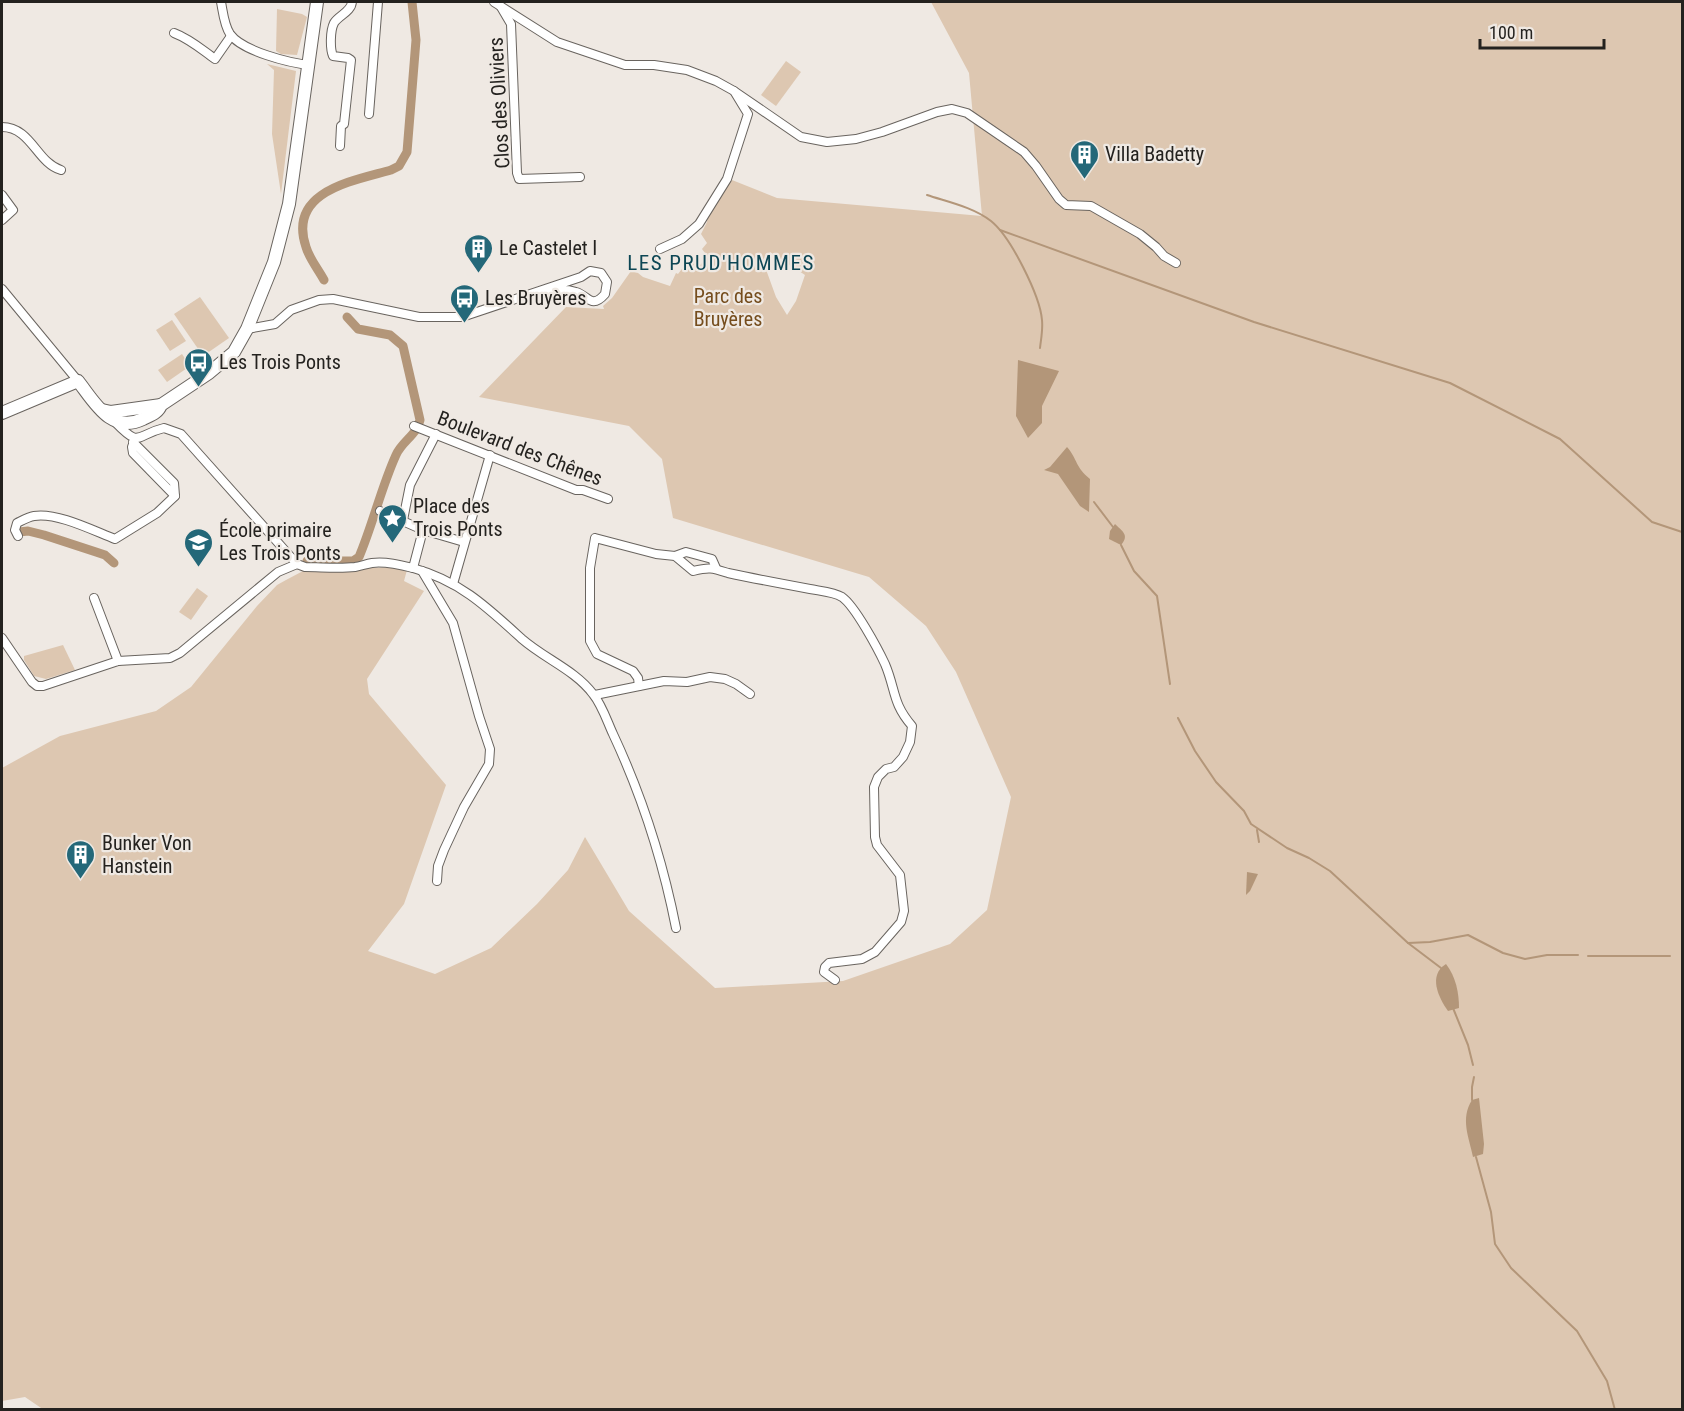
<svg xmlns="http://www.w3.org/2000/svg" width="1684" height="1411" font-family="'Roboto Condensed',sans-serif">
<style>
.green{fill:#ddc7b1;fill-rule:evenodd}
.water{fill:#b39679}
.lines{fill:none;stroke-linecap:round;stroke-linejoin:round}
.stream{stroke:#b39679;stroke-width:2}
.canal{stroke:#b39679;stroke-width:9}
.street-casing{stroke:#69645f;stroke-width:10}
.secondary-casing{stroke:#69645f;stroke-width:14}
.street{stroke:#fff;stroke-width:8}
.secondary{stroke:#fff;stroke-width:12}
.labels{text-anchor:middle;stroke-width:4.5;stroke-linejoin:round;paint-order:stroke}
.street-label{font-size:20px;fill:#24221f;stroke:#efe9e3}
.poi-label{font-size:20px;fill:#24221f;stroke:#efe9e3;text-anchor:start}
.park-label{font-size:20px;fill:#754d1d;stroke:#efe9e3}
.neighbourhood-label{font-size:21px;letter-spacing:1.5px;fill:#0d4654;stroke:#efe9e3}
</style>
<rect width="100%" height="100%" fill="#efe9e3"/>
<!-- green -->
<g class="green">
<path d="M 931,2 L 1682,2 L 1682,1409 L 944,1410 L 939,1408 L 936,1410 L 44,1410 L 25,1397 L 2,1401 L 2,768 L 60,736 L 156,711 L 191,687 L 257,606 L 277,585 L 286,580 L 303,571 L 395,567 L 407,570 L 404,581 L 424,591 L 367,679 L 369,694 L 446,785 L 404,904 L 368,951 L 435,974 L 491,948 L 537,904 L 568,870 L 585,837 L 629,911 L 715,988 L 843,981 L 950,944 L 987,910 L 1011,797 L 956,672 L 926,626 L 869,577 L 673,518 L 662,459 L 629,426 L 479,397 L 566,307 L 604,309 L 603,306 L 612,298 L 631,271 L 638,273 L 643,277 L 670,286 L 676,273 L 678,274 L 691,257 L 699,266 L 708,257 L 702,249 L 707,243 L 701,234 L 707,222 L 708,214 L 732,180 L 777,198 L 982,216 L 969,73 ZM 770,252 L 805,275 L 796,301 L 787,315 L 776,297 L 764,264 Z"/>
<polygon points="277,9 302,14 307,17 297,55 281,54 276,51"/>
<polygon points="786,61 801,72 776,106 761,95"/>
<polygon points="267,64 296,71 281,194 272,134 274,70"/>
<polygon points="200,297 229,338 203,356 174,314"/>
<polygon points="172,320 186,341 170,351 156,330"/>
<polygon points="182,354 190,366 167,382 158,370"/>
<polygon points="197,588 208,596 191,620 179,612"/>
<polygon points="63,645 75,670 46,679 34,676 24,660 24,656"/>
</g>
<!-- water -->
<g class="water">
<polygon points="1018,360 1059,371 1042,406 1042,423 1028,438 1016,416"/>
<path d="M 1067,447 C 1078,460 1075,467 1090,479 L 1089,512 L 1080,506 L 1058,474 L 1044,470 L 1050,467 Z"/>
<path d="M 1115,524 C 1122,531 1130,535 1121,545 L 1109,539 L 1110,531 Z"/>
<polygon points="1247,872 1258,874 1250,891 1246,895"/>
<path d="M 1446,964 C 1456,977 1459,993 1459,1008 L 1448,1011 C 1438,997 1428,975 1446,964 Z"/>
<path d="M 1479,1098 L 1484,1144 L 1483,1154 L 1473,1157 C 1469,1137 1460,1119 1472,1100 Z"/>
</g>
<g class="lines">
<!-- stream -->
<g class="stream">
<path d="M 927,195 C 948,202 973,207 991,221 C 1011,237 1040,296 1042,320 C 1043,330 1041,339 1040,348"/>
<polyline points="1000,230 1254,322 1450,383 1560,439 1652,522 1682,532"/>
<polyline points="1094,502 1113,527"/>
<polyline points="1121,545 1134,571 1157,596 1170,684"/>
<polyline points="1178,718 1195,751 1216,782 1244,811 1251,824 1287,848 1309,858 1330,871 1408,943 1430,942 1468,935 1503,953 1525,959 1547,955 1578,955"/>
<polyline points="1257,830 1259,842"/>
<polyline points="1408,943 1441,968"/>
<polyline points="1588,956 1670,956"/>
<polyline points="1453,1008 1468,1045 1473,1065"/>
<polyline points="1472,1100 1472,1087 1474,1077"/>
<polyline points="1476,1157 1491,1212 1495,1244 1511,1268 1577,1331 1607,1381 1615,1410"/>
</g>
<!-- canal -->
<g class="canal">
<path d="M 324,280 C 318,269 309,258 306,247 C 287,191 353,181 391,170 L 399,166 L 407,152 L 416,40 L 412,2"/>
<polyline points="19,532 28,531 44,535 96,552 105,555 114,563"/>
<path d="M 307,561 L 353,561 L 359,557 C 373,524 381,488 396,455 C 402,441 417,435 420,420 L 403,346 L 390,335 L 358,329 L 347,317"/>
</g>
<defs>
<g id="street">
<path d="M 221,2 C 223,12 224,25 230,34 C 242,51 289,63 310,65"/>
<polyline points="494,2 557,42 625,65 654,65 687,70 716,81 734,91 748,114 727,179 699,224 682,239 660,249"/>
<polyline points="501,7 511,24 517,173 519,179 580,177"/>
<path d="M 174,33 C 190,39 201,49 215,59 L 231,36"/>
<polyline points="734,91 801,137 827,142 856,139 882,132 937,112 952,109 967,113 1024,152 1036,166 1059,199 1066,205 1091,206 1140,234 1156,247 1164,256 1176,263"/>
<polyline points="369,114 378,2"/>
<path d="M 2,127 C 31,127 37,163 61,170"/>
<path d="M 340,146 L 341,126 L 344,124 L 351,60 L 348,58 L 333,56 C 330,49 330,31 334,23 C 339,15 351,12 352,2"/>
<polyline points="2,195 13,210 2,220"/>
<polyline points="2,289 78,381"/>
<path d="M 247,329 L 275,324 L 291,310 L 319,300 L 333,299 L 419,317 L 462,317 L 581,277 L 590,271 L 601,273 L 607,282 L 605,294 C 591,310 588,295 576,292 C 564,288 552,290 540,291"/>
<path d="M 115,422 C 141,449 135,435 164,428 L 181,434 L 297,564 L 305,567 C 321,567 338,569 355,567 C 361,566 366,564 372,563 C 385,561 401,565 413,568 C 460,581 487,607 522,639 C 545,659 575,670 593,694 C 602,705 607,721 613,734 C 642,796 663,862 676,928"/>
<polyline points="414,426 576,490 583,490 608,499"/>
<polyline points="135,439 132,447 133,453 175,496"/>
<polyline points="380,511 423,530 464,542"/>
<polyline points="403,520 410,485 436,434"/>
<path d="M 18,536 L 15,530 L 17,523 C 23,520 28,517 34,516 C 57,512 94,531 115,539 L 157,513 L 175,496 L 174,483 L 133,442"/>
<polyline points="675,556 686,552 712,559 716,568"/>
<polyline points="413,568 423,530"/>
<polyline points="422,571 453,623 479,716 490,749 489,764 464,807 444,850 438,866 437,881"/>
<polyline points="453,584 490,455"/>
<polyline points="94,598 118,661"/>
<polyline points="2,638 32,682 37,686 43,686 118,661 170,658 180,653 278,572 297,564"/>
<path d="M 639,686 L 638,678 L 633,671 L 597,654 L 590,641 L 590,568 L 595,538 L 656,554 L 675,556 L 693,571 C 710,567 712,568 728,573 C 756,579 783,584 810,589 C 820,591 834,592 842,597 C 855,606 878,649 885,664 C 896,690 892,703 912,726 L 910,742 L 903,757 L 894,767 L 886,769 L 878,777 L 874,787 L 875,837 L 877,845 L 900,875 L 904,911 L 901,922 L 875,952 L 862,959 L 829,963 L 825,967 L 824,972 L 835,980"/>
<polyline points="595,695 664,681 687,682 710,677 725,679 736,684 750,694"/>
</g>
<g id="secondary">
<polyline points="102,410 111,412 161,405"/>
<path d="M 2,413 L 78,381 C 95,403 111,434 143,419 C 151,415 158,413 161,405 L 209,373 L 234,352 L 247,329 L 274,262 L 289,204 L 317,2"/>
</g>
</defs>
<!-- street casing -->
<use href="#street" class="street-casing"/>
<!-- secondary casing -->
<use href="#secondary" class="secondary-casing"/>
<!-- street -->
<use href="#street" class="street"/>
<!-- secondary -->
<use href="#secondary" class="secondary"/>
</g>
<!-- icons -->
<defs>
<symbol id="building-pin" viewBox="-11 -11 22 30"><path d="M0 17L-7.5 6A9.5 9.5 0 1 1 7.5 6Z" fill="#246879" stroke="#efe9e3"/><path d="M-4-6H4V6H1V3H-1V6H-4ZM-2.5-4.3h1.7v1.8h-1.7ZM.8-4.3h1.7v1.8H.8ZM-2.5-1h1.7V.8h-1.7ZM.8-1h1.7V.8H.8Z" fill="#fff"/></symbol>
<symbol id="bus-pin" viewBox="-11 -11 22 30"><path d="M0 17L-7.5 6A9.5 9.5 0 1 1 7.5 6Z" fill="#246879" stroke="#efe9e3"/><path d="M-5-6H5V4H4V6H2V4H-2V6H-4V4H-5ZM-3.5-4V0h7V-4ZM-3.5 1.2v1.5H-2V1.2ZM2 1.2v1.5H3.5V1.2Z" fill="#fff"/></symbol>
<symbol id="sight-pin" viewBox="-11 -11 22 30"><path d="M0 17L-7.5 6A9.5 9.5 0 1 1 7.5 6Z" fill="#246879" stroke="#efe9e3"/><path d="M0-6L1.8-2.2L6-1.7L2.9 1.2L3.7 5.4L0 3.3L-3.7 5.4L-2.9 1.2L-6-1.7L-1.8-2.2Z" fill="#fff"/></symbol>
<symbol id="school-pin" viewBox="-11 -11 22 30"><path d="M0 17L-7.5 6A9.5 9.5 0 1 1 7.5 6Z" fill="#246879" stroke="#efe9e3"/><path d="M0-5L7-2L0 1L-7-2ZM-4 1L0 2.5L4 1V4Q0 6-4 4Z" fill="#fff"/></symbol>
</defs>
<g fill-rule="evenodd">
<use href="#building-pin" x="1068" y="138" width="33" height="45"/>
<use href="#building-pin" x="462" y="232" width="33" height="45"/>
<use href="#bus-pin" x="448" y="282" width="33" height="45"/>
<use href="#bus-pin" x="182" y="346" width="33" height="45"/>
<use href="#sight-pin" x="376" y="502" width="33" height="45"/>
<use href="#school-pin" x="182" y="526" width="33" height="45"/>
<use href="#building-pin" x="64" y="838" width="33" height="45"/>
</g>
<g class="labels">
<!-- street labels -->
<g class="street-label">
<text transform="translate(499 103) rotate(-93)" y="7">Clos des Oliviers</text>
<text transform="translate(520 448) rotate(21)" y="7">Boulevard des Chênes</text>
</g>
<!-- poi labels -->
<g class="poi-label">
<text x="1105" y="161">Villa Badetty</text>
<text x="499" y="255">Le Castelet I</text>
<text x="485" y="305">Les Bruyères</text>
<text x="219" y="369">Les Trois Ponts</text>
<text x="413" y="513">Place des<tspan x="413" dy="23">Trois Ponts</tspan></text>
<text x="219" y="537">École primaire<tspan x="219" dy="23">Les Trois Ponts</tspan></text>
<text x="102" y="850">Bunker Von<tspan x="102" dy="23">Hanstein</tspan></text>
</g>
<!-- park labels -->
<g class="park-label">
<text x="728" y="303">Parc des<tspan x="728" dy="23">Bruyères</tspan></text>
</g>
<!-- neighbourhood labels -->
<g class="neighbourhood-label">
<text x="721" y="270">LES PRUD'HOMMES</text>
</g>
</g>
<!-- border -->
<rect width="1684" height="1411" fill="none" stroke="#24221f" stroke-width="6"/>
<!-- scale -->
<path d="M1480 39v9h124v-9" fill="none" stroke="#24221f" stroke-width="3"/>
<text x="1489" y="39" font-size="18" fill="#24221f" stroke="#efe9e3" stroke-width="4.5" paint-order="stroke">100 m</text>
</svg>
